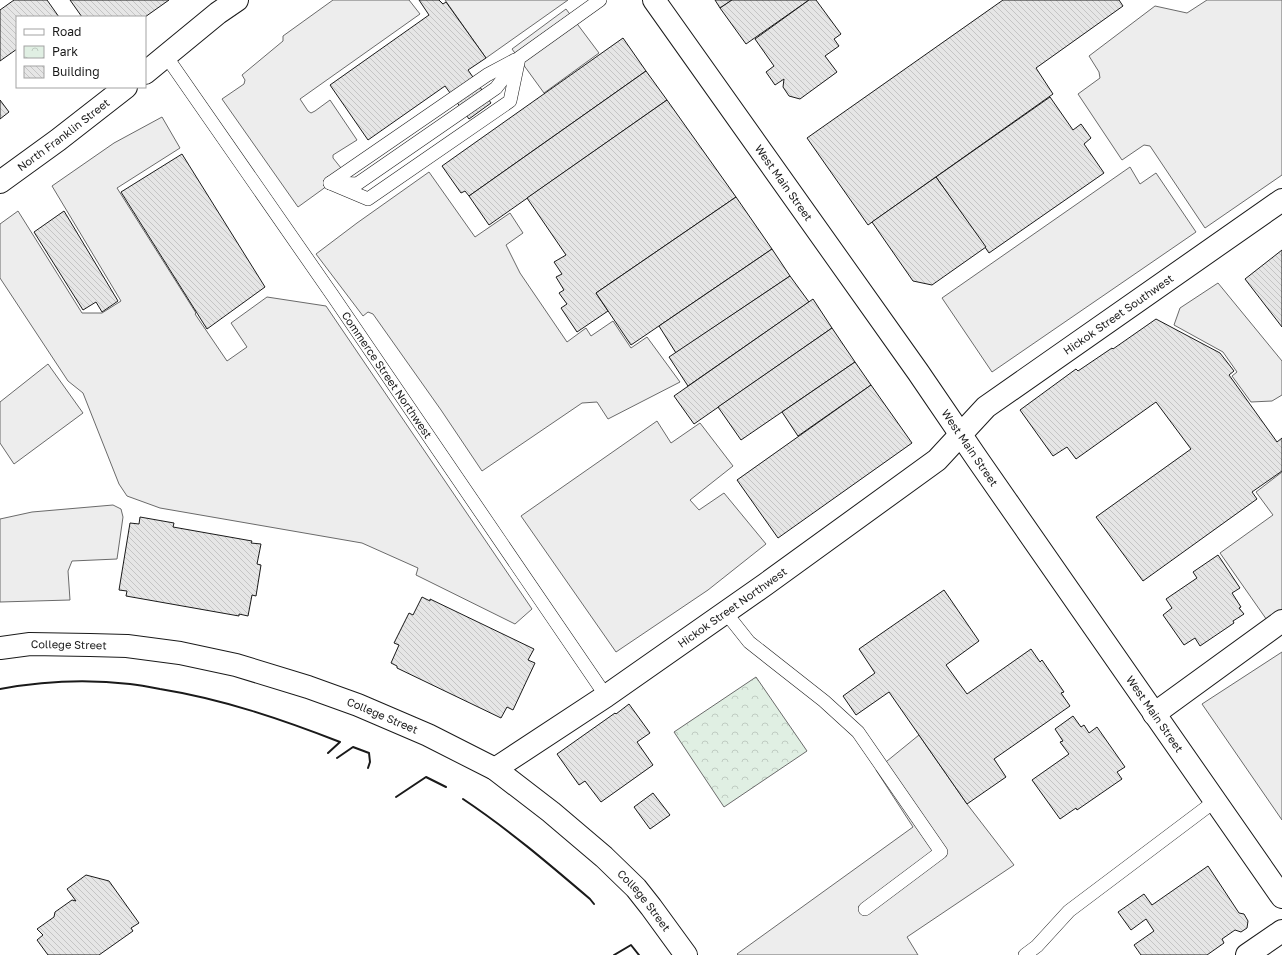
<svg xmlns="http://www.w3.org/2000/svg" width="1282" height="955" font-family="'Golos Text',sans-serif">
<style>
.park{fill:url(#park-crowns);stroke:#6a6a6a}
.parking{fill:#ededed;stroke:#6a6a6a}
.building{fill:url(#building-back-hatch);stroke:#1a1a1a}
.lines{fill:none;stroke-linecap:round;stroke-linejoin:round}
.service-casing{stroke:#1a1a1a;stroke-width:14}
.minor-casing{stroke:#1a1a1a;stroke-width:24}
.primary-casing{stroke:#1a1a1a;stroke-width:24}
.service{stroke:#fff;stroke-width:13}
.minor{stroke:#fff;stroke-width:22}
.primary{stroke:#fff;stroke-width:22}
.wall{stroke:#1a1a1a;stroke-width:2}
.labels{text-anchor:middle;stroke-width:3;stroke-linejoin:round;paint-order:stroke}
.street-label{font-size:11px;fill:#1a1a1a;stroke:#fff}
</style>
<defs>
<pattern id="park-crowns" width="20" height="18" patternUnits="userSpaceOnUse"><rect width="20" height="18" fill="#e0efe3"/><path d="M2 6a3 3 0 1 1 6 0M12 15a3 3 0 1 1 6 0" fill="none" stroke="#c0ccc2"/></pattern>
<pattern id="building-back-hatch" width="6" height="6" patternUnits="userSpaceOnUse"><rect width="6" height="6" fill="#e6e6e6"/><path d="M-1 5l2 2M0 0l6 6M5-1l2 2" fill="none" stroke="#c5c5c5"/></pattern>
</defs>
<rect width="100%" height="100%" fill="#fff"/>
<!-- park -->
<polygon class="park" points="756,677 807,751 724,807 674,732"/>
<!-- parking -->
<g class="parking">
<polygon points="333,0 409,0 420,14 300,99 308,111 311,113 315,111 330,100 357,140 333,155 333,158 345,173 298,207 222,99 244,84 245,80 242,75 283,41 283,36"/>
<polygon points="445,0 568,0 486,58"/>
<polygon points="1207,0 1282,0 1282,175 1205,228 1150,146 1144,145 1141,147 1122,160 1078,94 1100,78 1099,72 1089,56 1155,6 1187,13"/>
<polygon points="566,9 599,53 544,93 512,49"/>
<polygon points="162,117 180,148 117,188 196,313 195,314 227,361 247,347 231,323 267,297 326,306 532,609 515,624 416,575 418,568 362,543 160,508 127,496 119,484 83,393 68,381 0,278 0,224 18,211 82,313 102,313 121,301 52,186 114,143"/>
<polygon points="1130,167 1140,184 1156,173 1196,232 992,372 942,298"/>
<polygon points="429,172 475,237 510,213 523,233 506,245 520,273 567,342 586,328 591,336 613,321 631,348 647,337 680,382 608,419 597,402 582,403 482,471 441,410 373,314 368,312 363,316 316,254 357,223"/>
<polygon points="1218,283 1282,361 1282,395 1272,401 1251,402 1232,376 1237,372 1223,352 1174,325 1180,308"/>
<polygon points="48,364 83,413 14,464 0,443 0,402"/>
<polygon points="657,421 671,443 700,423 733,466 690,500 699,510 724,493 766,544 708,590 616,652 521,516"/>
<polygon points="1282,472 1282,614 1269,623 1220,553 1273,515 1256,492"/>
<polygon points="113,505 121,509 123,517 117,559 72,561 68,571 70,600 0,602 0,519 32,512"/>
<polygon points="1282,652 1282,820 1202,704"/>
<polygon points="919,735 967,804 1014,865 907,937 918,955 738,955 737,954 913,827 876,770"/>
</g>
<!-- building -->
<g class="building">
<polygon points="14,0 47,0 59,17 17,17 17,49 0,61 0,10"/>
<polygon points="70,0 169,0 145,17 82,17"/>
<polygon points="419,0 439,0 443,4 446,2 486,58 468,70 491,103 469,119 445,86 368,140 330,85 429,15"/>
<polygon points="715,0 732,0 720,8"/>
<polygon points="732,0 809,0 746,44 720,8"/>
<polygon points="809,0 816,0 841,34 834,39 839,46 825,56 837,72 800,99 789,96 783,87 784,79 775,85 766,72 774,66 755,39"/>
<polygon points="1003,0 1119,0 1123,6 1036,68 1053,94 868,225 807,138"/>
<polygon points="623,38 646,71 469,196 465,191 461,193 442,166"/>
<polygon points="646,71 667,100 489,225 469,196"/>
<polygon points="1050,97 1073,130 1081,124 1091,138 1084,144 1104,173 989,253 936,177"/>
<polygon points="0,100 9,112 0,119"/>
<polygon points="667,100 736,197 596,293 608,311 577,332 561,308 567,304 559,293 564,290 556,277 562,274 554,262 566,255 527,198"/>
<polygon points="182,154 265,287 207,329 121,192"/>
<polygon points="936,177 986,247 932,285 913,281 872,222"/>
<polygon points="736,197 772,249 631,345 596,293"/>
<polygon points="64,211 118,301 102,312 96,302 83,310 34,232"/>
<polygon points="772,249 790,276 676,353 659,326"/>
<polygon points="1282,250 1282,327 1245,279"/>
<polygon points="790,276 809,302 688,386 669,357"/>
<polygon points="813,299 832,328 694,424 674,396"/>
<polygon points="1156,319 1220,353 1234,371 1229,375 1277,442 1282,438 1282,471 1252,492 1257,499 1143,581 1096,517 1191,449 1156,402 1076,459 1067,447 1053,456 1020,410 1076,369 1078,371 1112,348 1113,349"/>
<polygon points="832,328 855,362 741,440 718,407"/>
<polygon points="855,362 871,385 798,436 782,412"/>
<polygon points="871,385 912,443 778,538 737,480"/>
<polygon points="140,517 174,523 173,527 252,541 251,543 261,544 257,564 261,565 256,596 252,595 248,616 239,614 239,616 126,596 127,591 119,590 130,523 139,524"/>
<polygon points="1218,555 1240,588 1232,593 1241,607 1239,608 1244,614 1233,621 1234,623 1200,646 1195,638 1184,645 1163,615 1172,608 1166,599 1197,578 1193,572"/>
<polygon points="944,590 979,641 946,665 967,694 1031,649 1040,662 1042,660 1064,692 1061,693 1070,706 994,759 1006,777 967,804 889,692 856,715 843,696 875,673 859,649"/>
<polygon points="422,597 430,601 430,599 534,649 528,660 535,663 513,710 507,707 501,718 397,668 397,666 391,663 399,645 394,643 409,613 413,615"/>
<polygon points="629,704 650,733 637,742 653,765 601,802 585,781 579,785 557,754 615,713 616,714"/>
<polygon points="1073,716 1081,727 1084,725 1089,733 1097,727 1125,767 1117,772 1122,779 1077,810 1076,808 1060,819 1032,780 1069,754 1060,742 1063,741 1055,729"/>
<polygon points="653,793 670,815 650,829 634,807"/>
<polygon points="1208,866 1239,913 1244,914 1248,921 1247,928 1241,932 1235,930 1222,939 1224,943 1207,955 1141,955 1134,945 1154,931 1146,919 1131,930 1118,912 1144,894 1152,905"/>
<polygon points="86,875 109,881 139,923 131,928 133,931 99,955 48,955 37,940 43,935 37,929 54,917 55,912 72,900 76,901 67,889"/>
</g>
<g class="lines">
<defs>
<g id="service">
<path id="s1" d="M 166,56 L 333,296 L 606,696"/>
<polyline points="330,183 368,199 510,101 519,58 600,0"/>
<polyline points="330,183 487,75 515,60"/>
<polyline points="338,183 357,184 496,88 516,62"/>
<polyline points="726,613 749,642 824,701 858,732 941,852 865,909"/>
<polyline points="1025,955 1037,946 1069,911 1215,801"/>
</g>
<g id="minor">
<path id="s2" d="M 0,648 L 30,644 L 90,645 L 127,646 L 180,653 L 236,665 L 308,687 L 358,705 L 428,735 L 495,769 L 551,812 L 604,857 L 636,888 L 651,907 L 686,955"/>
<polyline points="1154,714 1282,621"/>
<path id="s3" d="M 495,769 L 606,696 L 766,584 L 937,460 L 986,407 L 1282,200"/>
<polyline points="1247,955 1282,931"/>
</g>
<g id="primary">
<path id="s4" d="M 654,0 L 918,372 L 978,460 L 1282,897"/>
<polyline points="145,73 218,13 237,0"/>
<path id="s5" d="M 0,182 L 58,140 L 126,87"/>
</g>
</defs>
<!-- service casing -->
<use href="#service" class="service-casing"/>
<!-- minor casing -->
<use href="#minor" class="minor-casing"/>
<!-- primary casing -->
<use href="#primary" class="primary-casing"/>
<!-- service -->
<use href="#service" class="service"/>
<!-- minor -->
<use href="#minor" class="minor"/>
<!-- primary -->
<use href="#primary" class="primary"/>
<!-- wall -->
<g class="wall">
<path d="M 0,689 C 43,681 87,679 130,684 C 140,685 150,687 160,689 C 222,699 281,719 340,742 L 328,753"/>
<polyline points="337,758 353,747 369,753 370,762 368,768"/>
<polyline points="396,797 426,777 446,787"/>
<path d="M 463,799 C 508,829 549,864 590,899 L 594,904"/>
<polyline points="614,955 631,945 639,955"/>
</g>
</g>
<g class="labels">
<!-- street labels -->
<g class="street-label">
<text dy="4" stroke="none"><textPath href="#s5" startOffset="79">North Franklin Street</textPath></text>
<text dy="4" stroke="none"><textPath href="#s4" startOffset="224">West Main Street</textPath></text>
<text dy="4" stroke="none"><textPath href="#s3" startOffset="773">Hickok Street Southwest</textPath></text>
<text dy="4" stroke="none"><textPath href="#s1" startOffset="388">Commerce Street Northwest</textPath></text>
<text dy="4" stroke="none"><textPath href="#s4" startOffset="548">West Main Street</textPath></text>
<text dy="4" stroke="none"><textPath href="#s3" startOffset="287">Hickok Street Northwest</textPath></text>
<text dy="4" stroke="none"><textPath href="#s2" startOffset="69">College Street</textPath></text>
<text dy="4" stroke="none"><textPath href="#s4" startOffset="872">West Main Street</textPath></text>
<text dy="4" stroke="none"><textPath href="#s2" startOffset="393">College Street</textPath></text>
<text dy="4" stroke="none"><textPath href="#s2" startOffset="717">College Street</textPath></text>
</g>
</g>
<!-- legend -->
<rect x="16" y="16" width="130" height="72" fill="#ffffff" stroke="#a3a3a3"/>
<rect x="24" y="29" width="20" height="6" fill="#ffffff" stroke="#a3a3a3"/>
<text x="52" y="36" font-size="12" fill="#1a1a1a">Road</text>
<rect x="24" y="46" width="20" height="12" fill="url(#park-crowns)" stroke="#a3a3a3"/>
<text x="52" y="56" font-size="12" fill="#1a1a1a">Park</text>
<rect x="24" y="66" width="20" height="12" fill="url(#building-back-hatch)" stroke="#a3a3a3"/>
<text x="52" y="76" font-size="12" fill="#1a1a1a">Building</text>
</svg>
